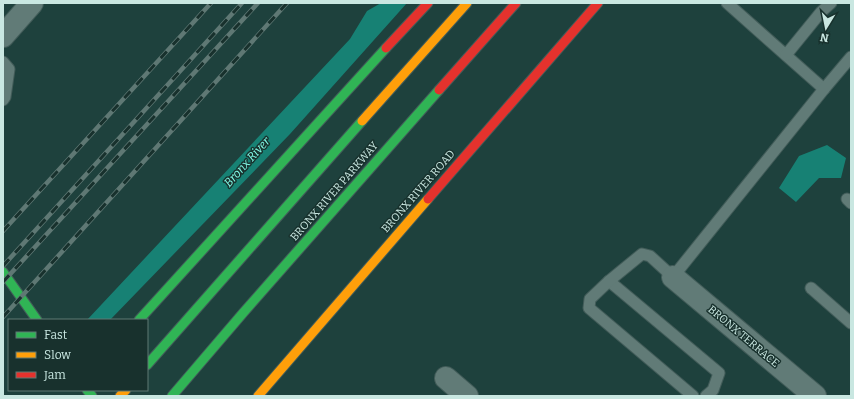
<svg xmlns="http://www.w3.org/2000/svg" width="854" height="399" font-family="Bitter,serif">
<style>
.water{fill:#178174}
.pier{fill:#1e413d}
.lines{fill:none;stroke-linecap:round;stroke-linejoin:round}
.lane-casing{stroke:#425c59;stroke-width:13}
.street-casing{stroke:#425c59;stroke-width:24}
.fast-casing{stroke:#425c59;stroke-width:11}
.slow-casing{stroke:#425c59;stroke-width:11}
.jam-casing{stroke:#425c59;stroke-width:11}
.lane{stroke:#617b77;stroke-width:11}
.street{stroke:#617b77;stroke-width:22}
.fast{stroke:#30b455;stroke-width:9}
.slow{stroke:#ff9f0a;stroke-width:9}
.jam{stroke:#e5322d;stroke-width:9}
.rail-casing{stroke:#5f7874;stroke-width:4.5}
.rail{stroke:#18312d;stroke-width:3;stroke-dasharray:9;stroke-linecap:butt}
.labels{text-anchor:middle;stroke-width:3;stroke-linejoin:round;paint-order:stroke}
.street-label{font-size:11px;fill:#c9e7e1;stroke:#18312d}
.water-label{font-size:12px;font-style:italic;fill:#82fce9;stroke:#18312d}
</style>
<rect width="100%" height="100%" fill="#1e413d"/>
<!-- water -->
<g class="water">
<polygon points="381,3 407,3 290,134 110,320 87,320 350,39 367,11"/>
<polygon points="827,145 846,158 841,178 819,178 796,202 779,188 799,156"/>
</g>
<!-- pier -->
<polygon class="pier" points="46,390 79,390 77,396 50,396"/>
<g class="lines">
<defs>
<g id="lane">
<polyline points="727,3 824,89"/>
<polyline points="786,55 821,12 831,3"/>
<polyline points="3,62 9,69 5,97 3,100"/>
<polyline points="847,199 851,203"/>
<polyline points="609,281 719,373 713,390 706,396"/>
<polyline points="811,288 851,323"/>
<polyline points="693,396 589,308 590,299 609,281 642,254 650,256 673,277 824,89 851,57"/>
</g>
<g id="street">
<polyline points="3,36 32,3"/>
<polyline points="673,277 815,396"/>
<polyline points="446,378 467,396"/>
</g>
<g id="fast">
<polyline points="3,272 37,320"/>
<polyline points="139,320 386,48"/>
<polyline points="147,365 362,121"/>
<polyline points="87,390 92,396"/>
<polyline points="172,396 243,313 439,90"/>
</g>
<g id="slow">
<polyline points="362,121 467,3"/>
<polyline points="120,396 126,390"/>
<polyline points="258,396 428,199"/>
</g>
<g id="jam">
<polyline points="386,48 428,3"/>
<polyline points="439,90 516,3"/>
<polyline points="428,199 598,3"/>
</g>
</defs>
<!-- lane casing -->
<use href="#lane" class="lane-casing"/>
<!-- street casing -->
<use href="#street" class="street-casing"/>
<!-- fast casing -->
<use href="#fast" class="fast-casing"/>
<!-- slow casing -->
<use href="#slow" class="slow-casing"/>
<!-- jam casing -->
<use href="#jam" class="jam-casing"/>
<!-- lane -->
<use href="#lane" class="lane"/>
<!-- street -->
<use href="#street" class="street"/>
<!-- fast -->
<use href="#fast" class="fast"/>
<!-- slow -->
<use href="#slow" class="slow"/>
<!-- jam -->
<use href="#jam" class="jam"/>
<defs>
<g id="rail">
<polyline points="3,231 211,3"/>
<polyline points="3,266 242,3"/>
<polyline points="3,282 258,3"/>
<polyline points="3,317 287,3"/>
</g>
</defs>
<!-- rail casing -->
<use href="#rail" class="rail-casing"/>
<!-- rail -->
<use href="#rail" class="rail"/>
</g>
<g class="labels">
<!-- street labels -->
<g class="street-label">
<text transform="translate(334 191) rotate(-49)" y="4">BRONX RIVER PARKWAY</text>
<text transform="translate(418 191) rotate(-49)" y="4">BRONX RIVER ROAD</text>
<text transform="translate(744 336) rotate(40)" y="4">BRONX TERRACE</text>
</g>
<!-- water labels -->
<g class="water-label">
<text transform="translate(247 162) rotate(-48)" y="4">Bronx River</text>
</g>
</g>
<!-- border -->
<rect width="854" height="399" fill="none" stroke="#c9e7e1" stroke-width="8"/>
<!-- legend -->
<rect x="8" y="319" width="140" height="72" fill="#18312d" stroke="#5f7a75"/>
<rect x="16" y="332" width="20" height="6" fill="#30b455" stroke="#5f7a75"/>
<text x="44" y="339" font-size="12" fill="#c9e7e1">Fast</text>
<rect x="16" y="352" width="20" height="6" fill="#ff9f0a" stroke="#5f7a75"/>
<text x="44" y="359" font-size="12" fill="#c9e7e1">Slow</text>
<rect x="16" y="372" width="20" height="6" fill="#e5322d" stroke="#5f7a75"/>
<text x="44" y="379" font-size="12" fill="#c9e7e1">Jam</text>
<!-- north arrow -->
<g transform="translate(826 28) rotate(190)" stroke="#18312d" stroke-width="3" paint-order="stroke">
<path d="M0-3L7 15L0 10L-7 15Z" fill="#c9e7e1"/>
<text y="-6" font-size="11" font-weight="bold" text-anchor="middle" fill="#c9e7e1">N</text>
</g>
</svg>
